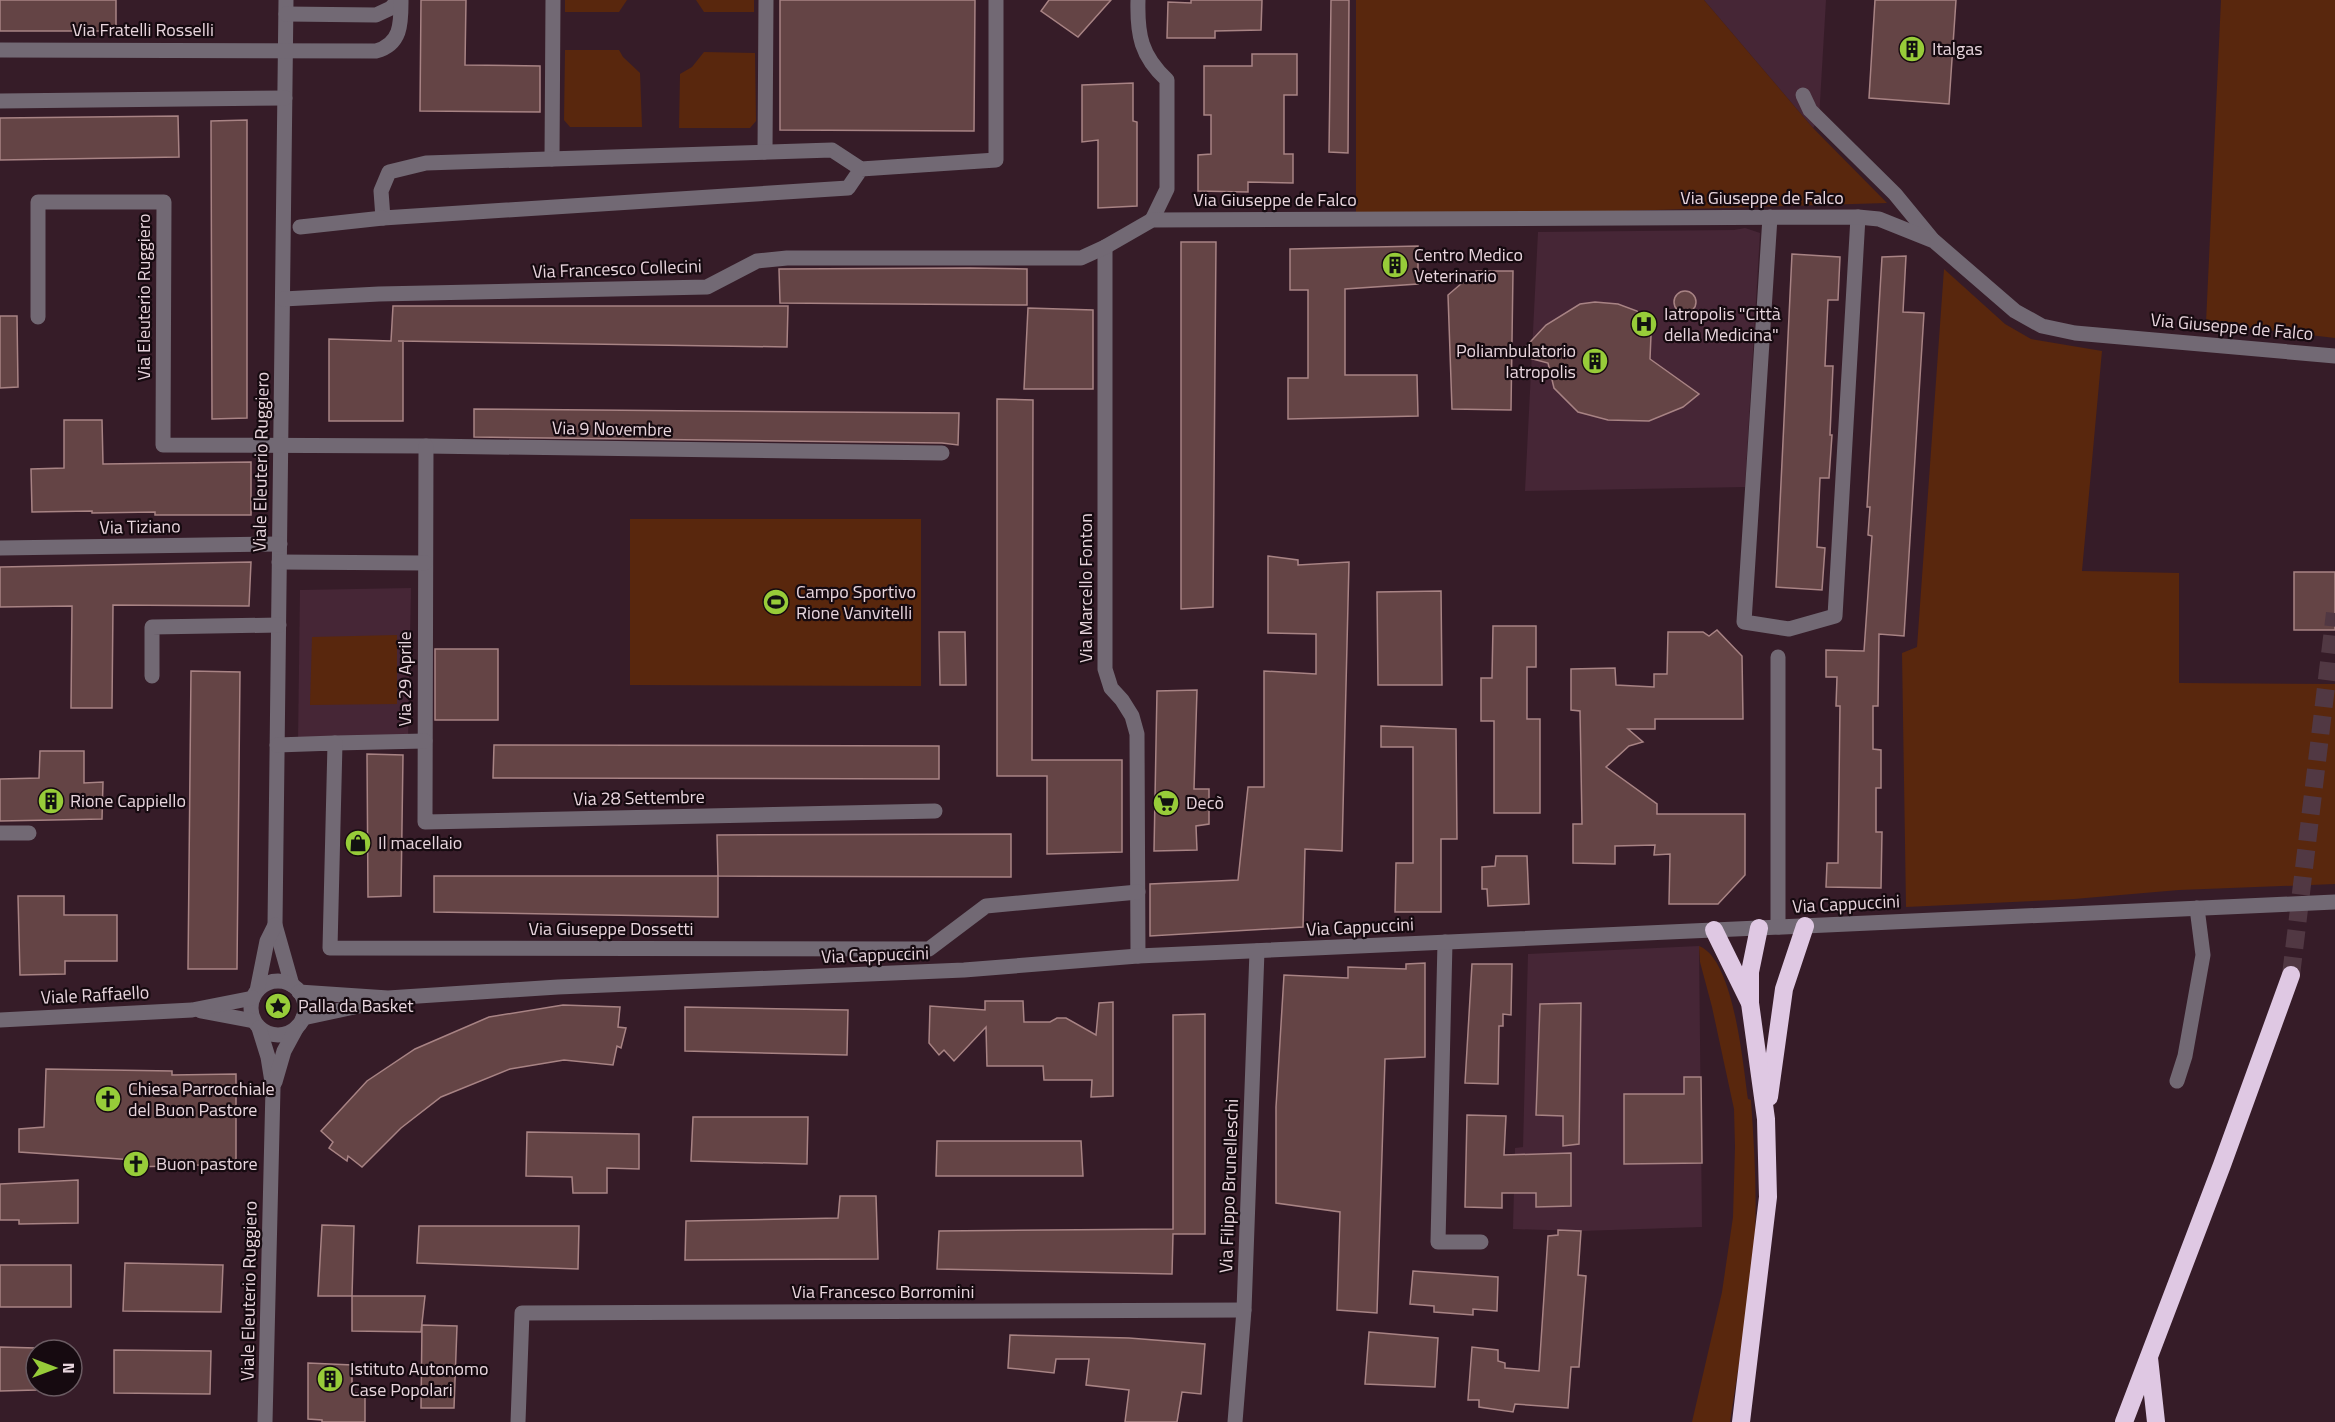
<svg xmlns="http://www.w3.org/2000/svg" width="2335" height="1422" font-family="'Titillium Web',sans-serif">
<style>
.built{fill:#462636}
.green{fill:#59270d}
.building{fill:#644445;stroke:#a88384;stroke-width:1.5}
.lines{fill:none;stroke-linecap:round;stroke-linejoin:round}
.highway-tunnel{stroke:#513843;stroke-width:18;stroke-dasharray:18 9;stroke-linecap:butt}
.minor{stroke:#726974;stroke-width:15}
.highway{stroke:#dfc8e3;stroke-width:18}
.labels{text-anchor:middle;stroke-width:4.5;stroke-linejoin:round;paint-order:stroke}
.street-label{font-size:18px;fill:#e8d5dd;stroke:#160a10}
.poi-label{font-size:18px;fill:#e8d5dd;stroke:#160a10;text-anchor:start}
</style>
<rect width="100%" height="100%" fill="#361c28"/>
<!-- built -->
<g class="built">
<polygon points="1704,0 1826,0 1819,119 1813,128"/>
<polygon points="1745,228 1760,233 1745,487 1525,491 1538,232 1734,230"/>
<polygon points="411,588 408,741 298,744 300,590"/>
<polygon points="1699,946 1702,1227 1581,1231 1513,1229 1515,1148 1523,1147 1528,954"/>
</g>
<!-- green -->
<g class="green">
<polygon points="565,0 627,0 619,12 565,12"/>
<polygon points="696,0 754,0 754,12 704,12"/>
<polygon points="1356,0 1704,0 1813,128 1887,203 1356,219"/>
<polygon points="2221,0 2335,0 2335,338 2206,323"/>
<polygon points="565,50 619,50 623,57 640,73 642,127 570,127 564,120"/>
<polygon points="704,52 755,53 756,121 750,128 679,128 680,74 692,67"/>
<polygon points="1944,269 2005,324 2031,339 2102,351 2082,571 2179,573 2179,683 2335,684 2335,884 2179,890 2074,899 1906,907 1902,653 1917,647"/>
<polygon points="630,519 921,519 921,686 630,685"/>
<polygon points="397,635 397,704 310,705 312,637"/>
<path d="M 1699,946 C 1734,959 1743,1065 1748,1099 L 1751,1100 C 1754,1145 1757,1190 1755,1234 C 1752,1297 1739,1360 1730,1422 L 1692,1422 L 1722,1292 L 1733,1217 L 1735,1147 L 1734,1109 L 1712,1007 L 1700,962 Z"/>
</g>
<!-- building -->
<g class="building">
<rect x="0" y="0" width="116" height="31"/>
<polygon points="421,0 466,0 465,65 540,66 540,112 420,111"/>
<polygon points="780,0 975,0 974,131 780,130"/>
<polygon points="1049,0 1111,0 1078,37 1041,11"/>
<polygon points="1191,0 1262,0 1261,30 1215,31 1215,38 1167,38 1168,2 1191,3"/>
<polygon points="1331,0 1349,0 1348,153 1329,152"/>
<polygon points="1875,0 1956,0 1949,104 1869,98"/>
<polygon points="1252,54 1297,54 1297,95 1284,95 1284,154 1293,154 1293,183 1248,182 1248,192 1198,191 1198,155 1211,154 1211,115 1204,115 1204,66 1252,66"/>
<polygon points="1133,83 1133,121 1137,122 1137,206 1098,208 1098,140 1082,142 1082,85"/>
<polygon points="178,116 179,157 0,160 0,118"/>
<polygon points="247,120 247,418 212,419 211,121"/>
<polygon points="1181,242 1216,242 1213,607 1181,609"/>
<polygon points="1418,246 1418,284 1345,289 1345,375 1417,375 1418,416 1288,419 1288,378 1308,378 1308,290 1290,290 1290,249"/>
<polygon points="1792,254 1840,257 1838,300 1828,300 1825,366 1833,366 1830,435 1832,435 1829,478 1820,478 1817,547 1825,548 1822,590 1776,587"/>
<polygon points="1906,256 1903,312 1924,313 1904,636 1879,634 1878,706 1873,706 1873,749 1881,750 1881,788 1876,788 1876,832 1882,832 1881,888 1826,887 1827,863 1838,863 1840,706 1836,706 1837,677 1826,677 1826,650 1864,651 1872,536 1868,535 1870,507 1867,507 1882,257"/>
<polygon points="970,268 1027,269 1027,305 780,303 779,269"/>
<polygon points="1476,271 1513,271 1511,410 1452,409 1448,295"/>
<circle cx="1685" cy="302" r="11"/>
<polygon points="1595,302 1618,304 1637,311 1651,335 1650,359 1699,394 1683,407 1649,421 1608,420 1578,412 1554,388 1548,363 1518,355 1546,325 1580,304"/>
<polygon points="393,306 788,306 787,347 398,341 403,341 403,421 329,421 329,339 391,341"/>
<polygon points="1028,308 1093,310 1093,389 1024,389"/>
<polygon points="0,316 17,316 18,387 0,388"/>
<polygon points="997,399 1033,400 1032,760 1122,760 1122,852 1047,854 1047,776 997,776"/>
<polygon points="474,409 959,413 958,445 942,443 474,437"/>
<polygon points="64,420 102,420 103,464 251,462 251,515 155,515 155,512 92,513 92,511 32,512 31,469 64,468"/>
<polygon points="1268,556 1298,560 1298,565 1349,562 1342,851 1305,849 1303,927 1150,936 1150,884 1238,880 1248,787 1264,787 1264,671 1316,674 1316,634 1268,633"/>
<polygon points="251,562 249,606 113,605 112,708 71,708 72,606 0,607 0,567"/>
<rect x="2294" y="572" width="41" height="58"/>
<polygon points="1441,591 1442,685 1378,685 1377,592"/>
<polygon points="1493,626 1536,626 1536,667 1527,667 1527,719 1540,719 1540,813 1494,813 1494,721 1481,721 1481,678 1492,678"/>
<polygon points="1717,630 1742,656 1743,719 1655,719 1655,729 1628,729 1643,742 1629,746 1606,767 1657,804 1657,814 1745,814 1745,875 1718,904 1669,904 1670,854 1654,855 1655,845 1615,846 1615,864 1573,863 1573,824 1582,824 1580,711 1571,710 1571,669 1615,668 1616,685 1654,687 1654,674 1667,674 1668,632 1703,632 1709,636"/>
<polygon points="939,632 965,632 966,685 940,685"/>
<rect x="435" y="649" width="63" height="71"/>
<polygon points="191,671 240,672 237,969 188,969"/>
<polygon points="1197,690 1194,789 1209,789 1209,824 1196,826 1197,850 1154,851 1157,691"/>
<polygon points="1381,726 1456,729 1457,839 1441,839 1441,912 1395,912 1396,863 1413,863 1413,747 1381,747"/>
<polygon points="494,745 939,746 939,779 493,778"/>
<polygon points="40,751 84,751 84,783 103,782 102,819 0,821 0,779 39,778"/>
<polygon points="367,754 403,755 401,896 368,897"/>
<polygon points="1011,834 1011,877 718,876 717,835"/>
<polygon points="1496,856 1527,856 1529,904 1488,906 1487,889 1482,889 1482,867 1495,866"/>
<polygon points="434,876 718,876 718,917 434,912"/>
<polygon points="18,896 64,896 64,915 117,915 117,961 65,961 65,974 20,975"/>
<polygon points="1425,963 1425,1057 1385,1059 1377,1313 1337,1310 1340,1212 1276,1203 1276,1107 1284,975 1348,978 1348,967 1406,969 1406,964"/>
<polygon points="1472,964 1512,964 1511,1015 1503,1014 1503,1026 1499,1026 1498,1084 1465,1083"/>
<polygon points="985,1001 1023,1001 1024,1022 1050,1022 1057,1018 1066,1018 1096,1035 1099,1003 1113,1002 1113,1096 1091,1097 1092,1080 1044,1080 1043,1066 987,1066 986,1027 954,1061 944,1050 939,1055 929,1043 930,1006 985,1010"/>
<polygon points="1581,1003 1579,1144 1563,1146 1563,1116 1536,1115 1540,1004"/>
<polygon points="563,1005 620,1007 618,1027 626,1028 621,1048 617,1046 613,1065 564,1060 510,1069 441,1097 401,1128 362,1167 348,1156 347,1161 329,1148 333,1142 321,1131 367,1081 415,1049 489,1017"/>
<polygon points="685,1007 848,1010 847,1055 685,1051"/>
<polygon points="1205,1014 1205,1234 1173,1234 1172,1274 937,1269 939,1231 1173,1229 1173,1015"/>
<polygon points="46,1069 172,1071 172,1075 236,1074 236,1164 134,1167 134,1160 19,1152 19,1129 44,1127"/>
<polygon points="1684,1077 1701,1077 1702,1163 1624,1164 1624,1094 1684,1094"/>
<polygon points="1467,1115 1506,1116 1504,1155 1571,1153 1571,1206 1536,1207 1536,1193 1502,1193 1502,1208 1465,1207"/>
<polygon points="693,1117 808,1117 807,1164 691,1161"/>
<polygon points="527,1132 639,1134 639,1169 607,1168 607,1193 573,1193 572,1177 526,1176"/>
<polygon points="937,1141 1081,1141 1083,1176 936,1176"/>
<polygon points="78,1180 78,1223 19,1224 19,1220 0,1220 0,1184"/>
<polygon points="840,1196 876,1196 878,1259 685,1260 686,1221 838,1218"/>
<polygon points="322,1225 354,1226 352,1296 318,1296"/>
<polygon points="419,1226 579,1226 578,1269 417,1263"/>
<polygon points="1558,1230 1581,1231 1578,1275 1586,1276 1579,1367 1571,1367 1568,1408 1515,1404 1513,1412 1479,1407 1479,1400 1468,1400 1472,1347 1498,1350 1498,1361 1505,1363 1505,1368 1539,1371 1548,1236 1558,1235"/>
<polygon points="125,1263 223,1265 221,1312 123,1311"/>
<rect x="0" y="1265" width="71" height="42"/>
<polygon points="1413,1271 1498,1277 1497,1311 1473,1309 1473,1315 1434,1312 1434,1306 1410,1304"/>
<polygon points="352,1296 425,1296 421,1332 352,1331"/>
<polygon points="422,1325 457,1326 454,1408 421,1408"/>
<polygon points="1369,1332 1438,1338 1435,1387 1365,1384"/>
<polygon points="1010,1335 1129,1338 1205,1344 1201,1394 1182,1392 1177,1422 1125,1422 1129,1390 1086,1385 1089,1359 1056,1359 1054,1373 1008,1368"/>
<polygon points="0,1347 36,1348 36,1390 0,1391"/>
<polygon points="114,1350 211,1351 210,1394 114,1393"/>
<polygon points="308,1363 352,1365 352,1393 365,1393 365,1422 322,1422 322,1420 308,1419"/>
</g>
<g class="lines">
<!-- highway-tunnel -->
<polyline class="highway-tunnel" points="2291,975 2335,613"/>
<!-- minor -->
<g class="minor">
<polyline points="286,0 275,925 292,985"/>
<path d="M 1138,0 C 1137,35 1141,56 1167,80 L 1167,189 L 1152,220"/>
<polyline points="286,14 376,15 391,8 398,0"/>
<path d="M 0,50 L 376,51 C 402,44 401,22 401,0"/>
<polyline points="1803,95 1810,110 1895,194 1932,239"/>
<polyline points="0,101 285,98"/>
<polyline points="765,152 766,0"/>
<polyline points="552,159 553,0"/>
<polyline points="861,169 848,188 383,218 381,191 389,172 426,163 832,150 861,169 996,160 996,0"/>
<polyline points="1770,217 1744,622 1789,629 1835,616 1858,217"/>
<polyline points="300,227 383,218"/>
<polyline points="1105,247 1105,669 1111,688 1122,700 1132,716 1137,734 1138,956"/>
<polyline points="283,299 379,294 707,287 757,261 787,258 1081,258 1105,247 1152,220 1858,217 1879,219 1934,241 2015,311 2042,326 2075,333 2335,356"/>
<polyline points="38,317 38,202 164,202 163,445 426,446 942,453"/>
<polyline points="426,446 425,822 935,811"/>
<polyline points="0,548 280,544"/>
<polyline points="279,562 425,563"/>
<polyline points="1778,657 1778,927"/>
<polyline points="152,676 152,627 279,625"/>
<polyline points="335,743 425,741"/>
<polyline points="277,745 335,743 330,948 929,949 986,906 1138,892"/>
<polyline points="0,833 29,833"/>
<polyline points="1445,942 1438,1242 1481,1242"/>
<circle cx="278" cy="1008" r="27"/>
<polyline points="257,991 267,941 275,925"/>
<polyline points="299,992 388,998 558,987 964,970 1138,956 2335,902"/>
<polyline points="201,1011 254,1021"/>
<polyline points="303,1018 377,1002"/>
<polyline points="0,1020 192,1010 253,998"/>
<polyline points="259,1028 268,1057 273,1088 265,1422"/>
<polyline points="2177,1081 2185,1056 2203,955 2197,908"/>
<polyline points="275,1082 284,1051 297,1027"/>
<polyline points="518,1422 522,1313 1244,1310"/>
<polyline points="1235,1422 1244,1310 1257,951"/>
</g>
<!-- highway -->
<g class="highway">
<polyline points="1714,930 1749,1001"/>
<polyline points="1769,1097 1784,989 1805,926"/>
<polyline points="2149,1358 2156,1422"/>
<polyline points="1741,1422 1768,1197 1766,1119 1750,1003 1750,972 1759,928"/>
<polyline points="2124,1422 2222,1165 2291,975"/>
</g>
</g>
<!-- icons -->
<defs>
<symbol id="building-disc" viewBox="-11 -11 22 22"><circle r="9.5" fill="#97cc39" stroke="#160a10"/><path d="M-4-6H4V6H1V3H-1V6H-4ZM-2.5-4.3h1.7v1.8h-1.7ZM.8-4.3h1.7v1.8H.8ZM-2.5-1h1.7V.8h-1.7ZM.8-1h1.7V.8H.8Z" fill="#111"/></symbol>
<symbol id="hospital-disc" viewBox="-11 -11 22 22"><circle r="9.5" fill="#97cc39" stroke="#160a10"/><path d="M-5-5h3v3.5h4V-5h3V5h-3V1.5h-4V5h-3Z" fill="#111"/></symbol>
<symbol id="stadium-disc" viewBox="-11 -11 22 22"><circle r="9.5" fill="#97cc39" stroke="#160a10"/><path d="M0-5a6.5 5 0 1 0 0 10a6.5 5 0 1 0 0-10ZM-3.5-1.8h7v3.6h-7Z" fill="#111"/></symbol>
<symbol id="supermarket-disc" viewBox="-11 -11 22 22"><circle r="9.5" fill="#97cc39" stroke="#160a10"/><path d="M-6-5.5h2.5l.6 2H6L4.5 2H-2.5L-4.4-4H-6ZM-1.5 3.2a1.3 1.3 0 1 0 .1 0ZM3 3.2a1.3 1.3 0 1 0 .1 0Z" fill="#111"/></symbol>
<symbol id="shop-disc" viewBox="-11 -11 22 22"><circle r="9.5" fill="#97cc39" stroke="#160a10"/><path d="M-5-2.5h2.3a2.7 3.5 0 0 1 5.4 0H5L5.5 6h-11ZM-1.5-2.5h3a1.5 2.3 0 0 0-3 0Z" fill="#111"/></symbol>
<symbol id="sight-disc" viewBox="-11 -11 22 22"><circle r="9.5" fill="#97cc39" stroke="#160a10"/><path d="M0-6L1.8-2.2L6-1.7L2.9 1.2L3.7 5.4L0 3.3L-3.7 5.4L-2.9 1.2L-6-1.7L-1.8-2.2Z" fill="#111"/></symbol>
<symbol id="church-disc" viewBox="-11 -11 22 22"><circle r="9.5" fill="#97cc39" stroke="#160a10"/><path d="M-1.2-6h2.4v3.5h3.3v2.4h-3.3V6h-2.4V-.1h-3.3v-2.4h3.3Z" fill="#111"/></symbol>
</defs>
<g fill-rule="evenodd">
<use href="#building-disc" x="1897" y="34" width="30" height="30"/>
<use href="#building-disc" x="1380" y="250" width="30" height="30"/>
<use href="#hospital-disc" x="1629" y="309" width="30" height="30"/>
<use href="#building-disc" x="1580" y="346" width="30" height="30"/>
<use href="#stadium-disc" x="761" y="587" width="30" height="30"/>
<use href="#building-disc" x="36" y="786" width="30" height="30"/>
<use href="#supermarket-disc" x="1151" y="788" width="30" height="30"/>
<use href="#shop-disc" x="343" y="828" width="30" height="30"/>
<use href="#sight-disc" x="263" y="991" width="30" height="30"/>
<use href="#church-disc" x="93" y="1084" width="30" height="30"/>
<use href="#church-disc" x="121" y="1149" width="30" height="30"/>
<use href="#building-disc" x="315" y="1364" width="30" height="30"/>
</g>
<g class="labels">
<!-- street labels -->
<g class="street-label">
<text x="143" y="36">Via Fratelli Rosselli</text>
<text x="1762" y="204">Via Giuseppe de Falco</text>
<text x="1275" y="206">Via Giuseppe de Falco</text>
<text transform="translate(617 269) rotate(-2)" y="6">Via Francesco Collecini</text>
<text transform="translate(144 297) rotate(-90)" y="6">Via Eleuterio Ruggiero</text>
<text transform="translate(2232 327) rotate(5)" y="6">Via Giuseppe de Falco</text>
<text transform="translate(612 429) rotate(1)" y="6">Via 9 Novembre</text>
<text transform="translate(261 462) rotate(-89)" y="6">Viale Eleuterio Ruggiero</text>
<text transform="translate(140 527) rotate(-1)" y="6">Via Tiziano</text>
<text transform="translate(1086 588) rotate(-90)" y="6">Via Marcello Fonton</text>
<text transform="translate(405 679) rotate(-90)" y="6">Via 29 Aprile</text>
<text transform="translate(639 798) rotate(-1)" y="6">Via 28 Settembre</text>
<text transform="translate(1846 904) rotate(-3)" y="6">Via Cappuccini</text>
<text transform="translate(1360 927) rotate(-3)" y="6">Via Cappuccini</text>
<text x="611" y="935">Via Giuseppe Dossetti</text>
<text transform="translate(875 955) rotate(-2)" y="6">Via Cappuccini</text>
<text transform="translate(95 995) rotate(-3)" y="6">Viale Raffaello</text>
<text transform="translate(1229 1186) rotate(-88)" y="6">Via Filippo Brunelleschi</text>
<text transform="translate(249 1291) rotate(-89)" y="6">Viale Eleuterio Ruggiero</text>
<text x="883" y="1298">Via Francesco Borromini</text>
</g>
<!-- poi labels -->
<g class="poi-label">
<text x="1932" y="55">Italgas</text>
<text x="1414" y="261">Centro Medico<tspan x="1414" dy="21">Veterinario</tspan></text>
<text x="1664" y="320">Iatropolis "Città<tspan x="1664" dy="21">della Medicina"</tspan></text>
<text x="1576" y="357" text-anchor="end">Poliambulatorio<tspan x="1576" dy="21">Iatropolis</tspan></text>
<text x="796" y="598">Campo Sportivo<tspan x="796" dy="21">Rione Vanvitelli</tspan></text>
<text x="70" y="807">Rione Cappiello</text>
<text x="1186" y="809">Decò</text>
<text x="378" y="849">Il macellaio</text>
<text x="298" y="1012">Palla da Basket</text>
<text x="128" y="1095">Chiesa Parrocchiale<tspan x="128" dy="21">del Buon Pastore</tspan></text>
<text x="156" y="1170">Buon pastore</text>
<text x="350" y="1375">Istituto Autonomo<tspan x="350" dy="21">Case Popolari</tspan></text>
</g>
</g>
<!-- north arrow -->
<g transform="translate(54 1368) rotate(90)"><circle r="28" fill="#160a10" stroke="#6a5b62" stroke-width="1.5"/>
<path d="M0-4.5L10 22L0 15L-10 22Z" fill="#97cc39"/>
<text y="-9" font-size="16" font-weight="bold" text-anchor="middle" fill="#e8d5dd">N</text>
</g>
</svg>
